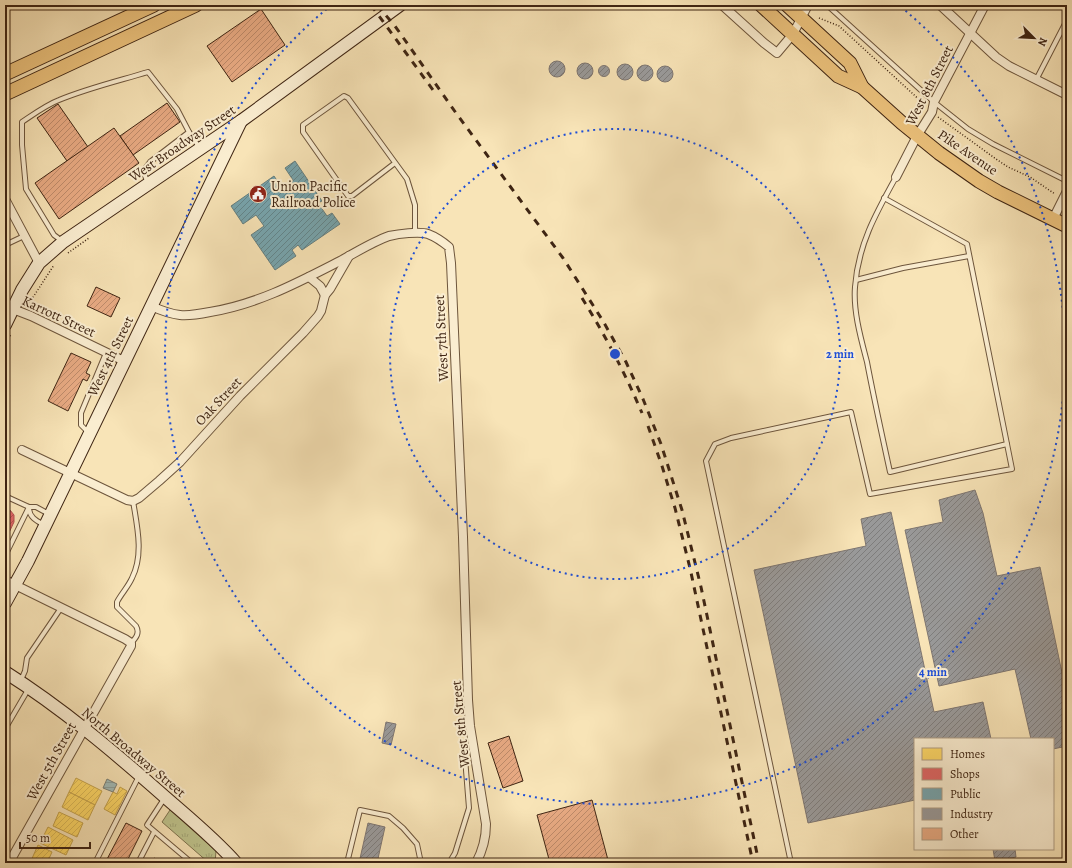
<svg xmlns="http://www.w3.org/2000/svg" width="1072" height="868" font-family="Alegreya,serif">
<style>
.grass{fill:url(#grass-tufts);stroke:#7f7450}
.water{fill:url(#water-rules);stroke:#7a8077}
.homes{fill:url(#homes-hatch);stroke:#c5a34d}
.shops{fill:url(#shops-hatch);stroke:#b0524d}
.public{fill:url(#public-hatch);stroke:#667f80}
.industry{fill:url(#industry-hatch);stroke:#7e7671}
.building{fill:url(#building-hatch);stroke:#3f2513}
.lines{fill:none;stroke-linecap:round;stroke-linejoin:round}
.lane-casing{stroke:#6d553c;stroke-width:6}
.street-casing{stroke:#6d553c;stroke-width:10}
.secondary-casing{stroke:#3f2513;stroke-width:14}
.primary-casing{stroke:#3f2513;stroke-width:15}
.path{stroke:#3f2513;stroke-width:1.5;stroke-dasharray:1 2;stroke-linecap:butt}
.lane{stroke:#faedd0;stroke-width:4}
.street{stroke:#faedd0;stroke-width:8}
.secondary{stroke:#faedd0;stroke-width:12}
.primary{stroke:#ecc27c;stroke-width:13}
.rail{stroke:#3f2513;stroke-width:3;stroke-dasharray:7 7;stroke-linecap:butt}
.ring{fill:none;stroke:#1d4ed8;stroke-width:2;stroke-dasharray:2 4}
.labels{text-anchor:middle;stroke-width:4;stroke-linejoin:round;paint-order:stroke}
.street-label{font-size:14px;fill:#3f2513;stroke:#faedd0}
.poi-label{font-size:14px;fill:#3f2513;stroke:#faedd0;text-anchor:start}
.centre{fill:#1d4ed8;stroke:#faedd0;stroke-width:2}
.ring-label{font-size:12px;text-anchor:middle;font-weight:bold;fill:#1d4ed8;stroke:#faedd0;stroke-width:4;stroke-linejoin:round;paint-order:stroke}
</style>
<defs>
<pattern id="grass-tufts" width="24" height="20" patternUnits="userSpaceOnUse"><rect width="24" height="20" fill="#bfc48d"/><path d="M3 7l-1-3M5 7V3M7 7l1-3M15 17l-1-3M17 17v-4M19 17l1-3" fill="none" stroke="#a5a879"/></pattern>
<pattern id="water-rules" width="6" height="5" patternUnits="userSpaceOnUse"><rect width="6" height="5" fill="#a2bcb9"/><path d="M0 2.5h6" fill="none" stroke="#8da19e"/></pattern>
<pattern id="homes-hatch" width="6" height="6" patternUnits="userSpaceOnUse"><rect width="6" height="6" fill="#ffd966"/><path d="M-1 1l2-2M0 6l6-6M5 7l2-2" fill="none" stroke="#dcba58"/></pattern>
<pattern id="shops-hatch" width="6" height="6" patternUnits="userSpaceOnUse"><rect width="6" height="6" fill="#e06666"/><path d="M-1 1l2-2M0 6l6-6M5 7l2-2" fill="none" stroke="#b75453"/></pattern>
<pattern id="public-hatch" width="6" height="6" patternUnits="userSpaceOnUse"><rect width="6" height="6" fill="#76a5af"/><path d="M-1 1l2-2M0 6l6-6M5 7l2-2" fill="none" stroke="#62868d"/></pattern>
<pattern id="industry-hatch" width="6" height="6" patternUnits="userSpaceOnUse"><rect width="6" height="6" fill="#999"/><path d="M-1 1l2-2M0 6l6-6M5 7l2-2" fill="none" stroke="#7e7d7c"/></pattern>
<pattern id="building-hatch" width="6" height="6" patternUnits="userSpaceOnUse"><rect width="6" height="6" fill="#e9ab84"/><path d="M-1 1l2-2M0 6l6-6M5 7l2-2" fill="none" stroke="#be8b6b"/></pattern>
</defs>
<rect width="100%" height="100%" fill="#f8e4b7"/>
<filter id="stains"><feTurbulence type="fractalNoise" baseFrequency=".005" numOctaves="4"/><feColorMatrix values="0 0 0 0 .2 0 0 0 0 .09 0 0 0 0 .02 0 0 0 .5 -.17"/></filter>
<radialGradient id="worn" r=".72"><stop offset=".6" stop-color="#630" stop-opacity="0"/><stop offset="1" stop-color="#630" stop-opacity=".3"/></radialGradient>
<!-- grass -->
<polygon class="grass" points="170,810 216,851 215,863 209,863 162,822"/>
<!-- water -->
<polygon class="water" points="107,779 117,784 113,792 103,788"/>
<!-- homes -->
<g class="homes">
<polygon points="76,778 102,791 95,805 69,792"/>
<polygon points="120,787 127,791 115,815 104,809 113,792 117,794"/>
<polygon points="69,792 95,805 88,820 62,807"/>
<polygon points="59,812 83,823 77,837 53,826"/>
<polygon points="48,827 73,840 66,855 40,843"/>
<polygon points="38,845 52,852 47,863 30,863"/>
</g>
<!-- shops -->
<polygon class="shops" points="5,508 10,510 14,515 14,522 6,539 5,538"/>
<!-- public -->
<polygon class="public" points="295,161 322,201 318,203 327,216 332,213 340,224 302,250 298,245 292,250 296,256 275,270 251,235 264,226 256,215 243,224 231,206 274,176 282,188 293,180 285,168"/>
<!-- industry -->
<g class="industry">
<circle cx="557" cy="69" r="8"/>
<circle cx="585" cy="71" r="8"/>
<circle cx="625" cy="72" r="8"/>
<circle cx="645" cy="73" r="8"/>
<circle cx="604" cy="71" r="5.5"/>
<circle cx="665" cy="74" r="8"/>
<polygon points="975,490 983,513 997,576 1040,567 1067,697 1067,746 1053,749 1053,739 1031,739 1015,669 939,686 905,530 943,522 939,500"/>
<polygon points="891,512 934,712 983,702 991,739 915,739 915,800 808,823 754,570 866,546 861,519"/>
<polygon points="386,722 396,724 391,745 382,743"/>
<polygon points="368,823 385,827 377,863 359,863"/>
<polygon points="993,849 1015,849 1016,857 995,861"/>
</g>
<!-- building -->
<g class="building">
<polygon points="261,9 285,45 232,82 207,46"/>
<polygon points="167,103 180,122 133,155 120,136"/>
<polygon points="58,104 88,147 67,161 37,118"/>
<polygon points="114,128 139,163 59,219 35,183"/>
<polygon points="96,287 120,298 111,317 87,306"/>
<polygon points="71,353 91,362 86,373 90,375 87,381 83,379 68,411 48,401"/>
<polygon points="509,736 523,781 503,788 488,743"/>
<polygon points="592,800 608,860 596,863 550,863 537,815"/>
<polygon points="126,823 142,831 126,863 105,863"/>
<polygon points="154,858 164,863 152,863"/>
</g>
<g class="lines">
<defs>
<g id="lane">
<polyline points="827,5 934,102 968,129 993,144 1067,181"/>
<polyline points="1036,80 1067,20"/>
<polyline points="395,163 352,196 348,196 303,132 303,125 344,96 348,98 407,179 415,205 415,233"/>
<path d="M 896,177 C 876,213 858,245 855,287 C 853,311 861,339 867,362 C 874,399 882,435 890,472 L 1007,444"/>
<polyline points="148,183 143,171 150,162 189,132"/>
<path d="M 62,241 L 54,235 L 26,189 L 22,145 L 22,122 C 34,114 46,105 59,100 C 88,88 118,81 148,72 L 177,109 L 189,132 L 199,147"/>
<polyline points="5,245 24,236"/>
<polyline points="856,280 903,268 969,256"/>
<polyline points="88,432 81,425 81,413 106,353"/>
<polyline points="5,496 29,507 36,507 49,514"/>
<path d="M 29,509 C 30,518 37,521 44,525"/>
<polyline points="5,556 29,507"/>
<path d="M 131,643 C 136,638 140,633 136,626 L 117,607 L 117,602 C 121,594 128,587 132,578 C 144,554 137,526 133,501"/>
<polyline points="21,680 25,671 27,658 61,608"/>
<polyline points="5,729 29,688"/>
<polyline points="164,799 147,825 192,863"/>
<polyline points="95,863 139,776"/>
<polyline points="138,863 154,832"/>
<polyline points="347,863 360,810 389,816 403,828 417,844 421,863"/>
<polyline points="449,863 455,853 469,808 464,745"/>
<polyline points="791,863 706,461 715,444 731,438 851,412 870,494 1012,469 967,244 884,198"/>
</g>
<g id="street">
<polyline points="722,5 764,43 777,53 793,34 808,5"/>
<polyline points="940,5 996,57 1009,66 1067,95"/>
<polyline points="896,177 917,136 932,112 934,102 985,5"/>
<polyline points="5,199 39,263"/>
<polyline points="1053,219 1067,191"/>
<polyline points="309,277 320,286 325,295"/>
<polyline points="5,306 31,316 124,361"/>
<path d="M 151,306 C 160,310 170,314 180,315 C 190,316 200,314 210,312 C 258,304 297,283 340,261 C 355,253 372,242 389,236 C 398,234 419,231 428,234 C 436,237 443,242 449,247 L 451,263 L 463,537 L 468,700 L 470,726 L 486,824 C 486,839 483,850 476,863"/>
<polyline points="22,450 127,500 133,501 139,498 159,481 180,462 240,396 303,333 318,316 321,311 325,295 330,289 349,256"/>
<polyline points="5,580 125,639 131,643 131,646 9,863"/>
</g>
<g id="secondary">
<polyline points="5,325 22,290 39,263 63,242 241,121 400,5"/>
<polyline points="5,603 28,561 241,121"/>
<path d="M 5,672 C 62,708 114,752 165,797 C 189,818 215,839 236,863"/>
</g>
<g id="primary">
<polyline points="761,5 838,76 862,87 902,123 939,153 979,181 998,192 1067,226"/>
<polyline points="787,5 850,63 862,87"/>
<polyline points="5,74 154,5"/>
<polyline points="5,94 196,5"/>
</g>
</defs>
<!-- lane casing -->
<use href="#lane" class="lane-casing"/>
<!-- street casing -->
<use href="#street" class="street-casing"/>
<!-- secondary casing -->
<use href="#secondary" class="secondary-casing"/>
<!-- primary casing -->
<use href="#primary" class="primary-casing"/>
<!-- path -->
<g class="path">
<polyline points="819,18 839,26 925,105"/>
<polyline points="938,117 996,159 1008,167 1030,177 1055,194"/>
<polyline points="68,253 89,238"/>
<polyline points="28,305 54,265"/>
<polyline points="5,347 11,334"/>
</g>
<!-- lane -->
<use href="#lane" class="lane"/>
<!-- street -->
<use href="#street" class="street"/>
<!-- secondary -->
<use href="#secondary" class="secondary"/>
<!-- primary -->
<use href="#primary" class="primary"/>
<!-- rail -->
<g class="rail">
<polyline points="371,5 433,90"/>
<polyline points="377,5 395,26 456,113 563,258 603,321 626,362 643,399 661,444 682,510 701,587 759,863"/>
<path d="M 582,298 C 605,335 625,373 642,413"/>
<polyline points="648,426 662,466 675,508 690,568 753,863"/>
</g>
</g>
<!-- distance rings -->
<g class="ring">
<circle cx="615" cy="354" r="225"/>
<path d="M901 7A450 450 0 1 1 329 7"/>
</g>
<!-- icons -->
<defs>
<symbol id="civic-disc" viewBox="-11 -11 22 22"><circle r="9.5" fill="#8f2418" stroke="#faedd0"/><path d="M-.6-6.5H3V-4.5H.6V-3L4-1V1h2V6H-6V1h2V-1L-.6-3ZM-1.2 2.5V6h2.4V2.5Z" fill="#fff"/></symbol>
</defs>
<g fill-rule="evenodd">
<use href="#civic-disc" x="248" y="184" width="20" height="20"/>
</g>
<g class="labels">
<!-- street labels -->
<g class="street-label">
<text transform="translate(929 85) rotate(-63)" y="5">West 8th Street</text>
<text transform="translate(182 143) rotate(-34)" y="5">West Broadway Street</text>
<text transform="translate(968 152) rotate(34)" y="5">Pike Avenue</text>
<text transform="translate(59 316) rotate(25)" y="5">Karrott Street</text>
<text transform="translate(441 338) rotate(-93)" y="5">West 7th Street</text>
<text transform="translate(110 356) rotate(-64)" y="5">West 4th Street</text>
<text transform="translate(218 401) rotate(-47)" y="5">Oak Street</text>
<text transform="translate(460 724) rotate(-96)" y="5">West 8th Street</text>
<text transform="translate(134 752) rotate(40)" y="5">North Broadway Street</text>
<text transform="translate(51 761) rotate(-61)" y="5">West 5th Street</text>
</g>
<!-- poi labels -->
<g class="poi-label">
<text x="271" y="191">Union Pacific<tspan x="271" dy="16">Railroad Police</tspan></text>
</g>
</g>
<circle cx="615" cy="354" r="6" class="centre"/>
<g class="ring-label">
<text x="840" y="358">2 min</text>
<text x="933" y="676">4 min</text>
</g>
<!-- margin -->
<rect width="1072" height="868" fill="none" stroke="#f8e4b7" stroke-width="20"/>
<rect x="6" y="6" width="1060" height="856" fill="none" stroke="#3f2513" stroke-width="2"/>
<rect x="10" y="10" width="1052" height="848" fill="none" stroke="#3f2513"/>
<!-- legend -->
<rect x="914" y="738" width="140" height="112" fill="#faedd0" stroke="#af9d84"/>
<rect x="922" y="748" width="20" height="12" fill="#ffd966" stroke="#af9d84"/>
<text x="950" y="758" font-size="12" fill="#3f2513">Homes</text>
<rect x="922" y="768" width="20" height="12" fill="#e06666" stroke="#af9d84"/>
<text x="950" y="778" font-size="12" fill="#3f2513">Shops</text>
<rect x="922" y="788" width="20" height="12" fill="#76a5af" stroke="#af9d84"/>
<text x="950" y="798" font-size="12" fill="#3f2513">Public</text>
<rect x="922" y="808" width="20" height="12" fill="#999999" stroke="#af9d84"/>
<text x="950" y="818" font-size="12" fill="#3f2513">Industry</text>
<rect x="922" y="828" width="20" height="12" fill="#e9ab84" stroke="#af9d84"/>
<text x="950" y="838" font-size="12" fill="#3f2513">Other</text>
<!-- north arrow -->
<g transform="translate(1034 38) rotate(114)" stroke="#faedd0" stroke-width="3" paint-order="stroke">
<path d="M0-3L7 15L0 10L-7 15Z" fill="#3f2513"/>
<text y="-6" font-size="11" font-weight="bold" text-anchor="middle" fill="#3f2513">N</text>
</g>
<!-- scale -->
<path d="M20 842v6h70v-6" fill="none" stroke="#3f2513" stroke-width="2"/>
<text x="26" y="842" font-size="12" fill="#3f2513" stroke="#faedd0" stroke-width="3" paint-order="stroke">50 m</text>
<rect width="100%" height="100%" filter="url(#stains)"/>
<rect width="100%" height="100%" fill="url(#worn)"/>
</svg>
